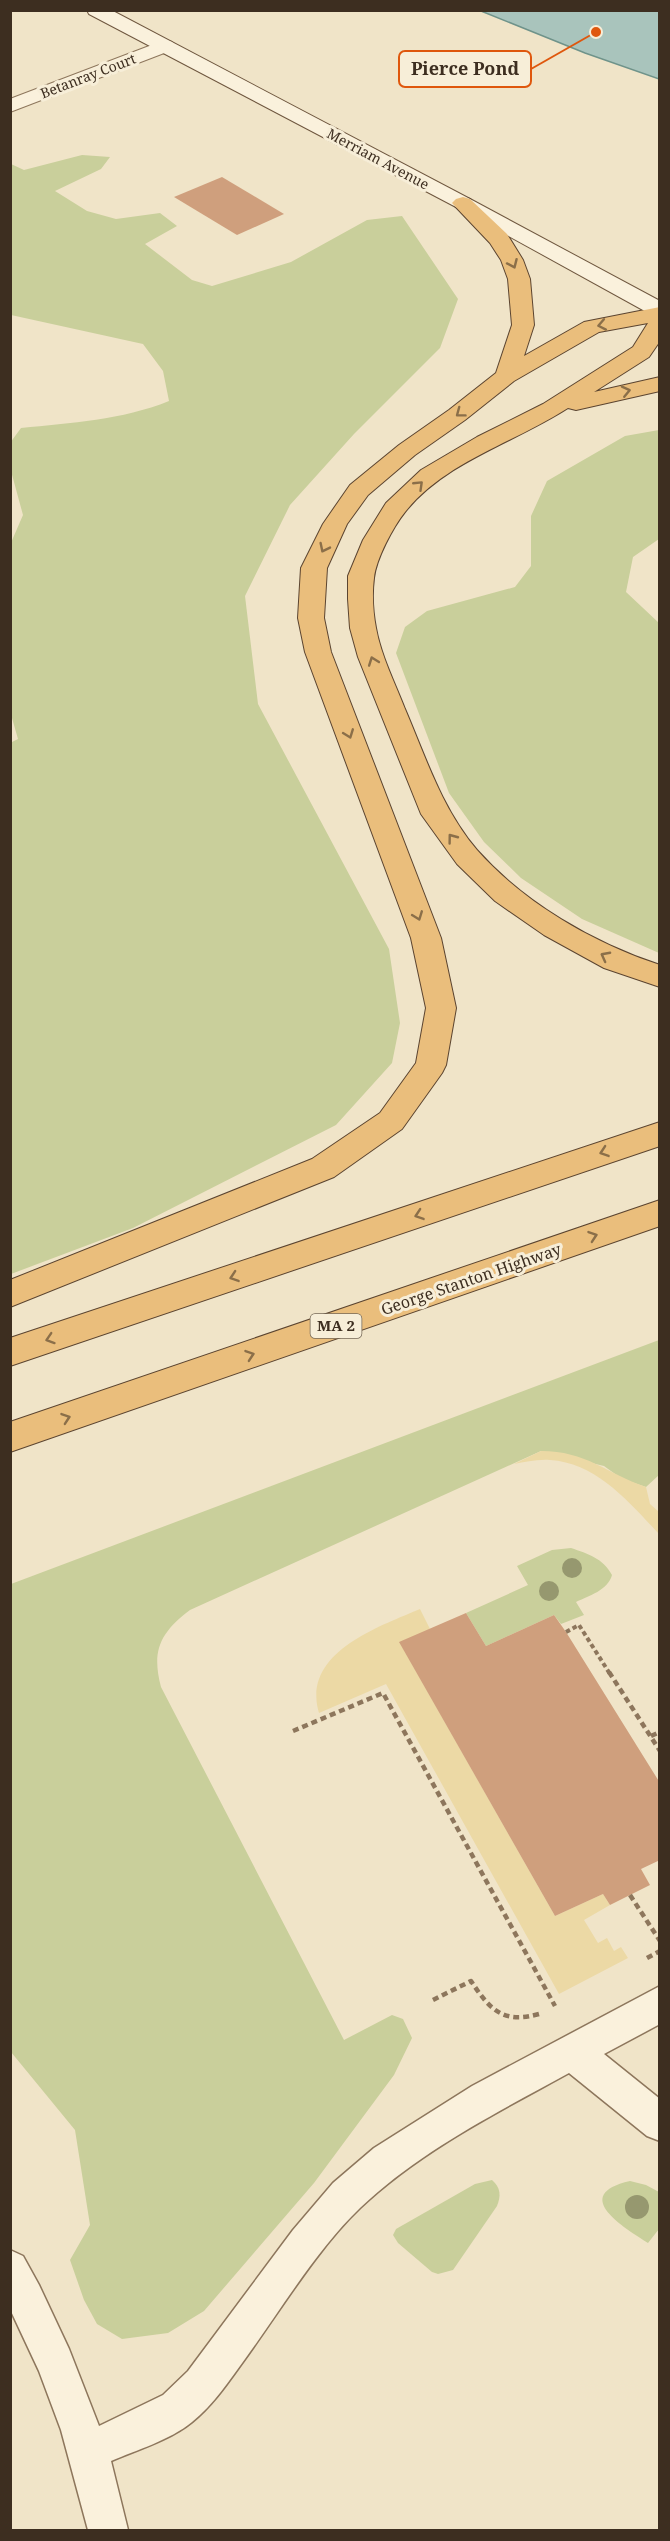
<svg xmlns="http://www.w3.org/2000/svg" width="670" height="2541" font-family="'Noto Serif',serif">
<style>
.green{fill:#c9cf9b}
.sand{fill:#ecd9a5}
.water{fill:#a9c4bc;stroke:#6f938a;stroke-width:1.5}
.building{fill:#cf9f7d}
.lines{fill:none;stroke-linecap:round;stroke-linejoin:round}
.service-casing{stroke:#8d765c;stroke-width:3}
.minor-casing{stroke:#8d765c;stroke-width:2}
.secondary-casing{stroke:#6f573f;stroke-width:2}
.trunk-casing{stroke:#5b4430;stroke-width:2}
.path-far1{stroke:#8d765c;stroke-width:4;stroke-dasharray:4.5 3;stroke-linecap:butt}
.path{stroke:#8d765c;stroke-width:4.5;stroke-dasharray:6 4;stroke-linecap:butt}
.service{fill:#faf1dc;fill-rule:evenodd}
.minor{fill:#faf1dc;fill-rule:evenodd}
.secondary{fill:#faf1dc;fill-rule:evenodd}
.trunk{fill:#eabe7c;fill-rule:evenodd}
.tree{fill:#96986f}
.oneway{stroke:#8b6f49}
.labels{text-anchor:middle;stroke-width:6;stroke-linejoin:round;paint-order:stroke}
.far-street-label{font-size:14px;fill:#3d2e20;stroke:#f7eed8}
.shield{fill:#f7eed8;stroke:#756857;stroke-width:1.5}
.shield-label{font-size:15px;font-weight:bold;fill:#3d2e20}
.street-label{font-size:16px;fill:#3d2e20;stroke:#f7eed8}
.leader{fill:none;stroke:#df570d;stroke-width:2}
.callout-dot{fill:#df570d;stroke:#f7eed8;stroke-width:2}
.callout{fill:#f7eed8;stroke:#df570d;stroke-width:2}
.callout-label{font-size:18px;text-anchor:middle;font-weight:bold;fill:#3d2e20}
</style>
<rect width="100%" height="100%" fill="#f0e4c8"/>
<!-- green -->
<g class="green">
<path d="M 82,155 L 110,157 L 101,169 L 55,191 L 87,211 L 116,219 L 160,213 L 177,226 L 145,244 L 192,280 L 212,286 L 291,262 L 367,220 L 402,216 L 458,299 L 440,348 L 354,434 L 290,505 L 245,596 L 258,704 L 389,949 L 400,1023 L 392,1063 L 336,1125 L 133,1228 L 11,1274 L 10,743 L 18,739 L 10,711 L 10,545 L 23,515 L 11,471 L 10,443 L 21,428 C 71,423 122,420 169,401 L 163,371 L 143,344 L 11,315 L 11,164 L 24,170 Z"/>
<polygon points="659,430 659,539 633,557 626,592 659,623 659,953 582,919 521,878 484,842 449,793 396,653 405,627 427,611 515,587 531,566 531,516 547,481 625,436"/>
<path d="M 659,1340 L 659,1475 L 646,1487 L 622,1479 L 604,1466 L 541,1451 L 190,1610 C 161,1632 151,1650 161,1687 L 344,2040 L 392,2015 L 403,2019 L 412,2038 L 394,2075 L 314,2183 L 204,2311 L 168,2333 L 122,2339 L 97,2324 L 84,2300 L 70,2260 L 90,2225 L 75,2130 L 11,2052 L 11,1584 Z"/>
<path d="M 571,1548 C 588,1554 603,1558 612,1575 C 608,1590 589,1596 576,1602 L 584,1615 L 561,1624 L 554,1615 L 486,1646 L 466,1613 L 528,1585 L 517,1566 L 552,1550 Z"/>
<path d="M 492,2180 C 501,2188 501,2196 497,2206 L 453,2270 L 438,2274 L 432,2272 L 398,2243 L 393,2235 L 396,2229 L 475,2184 Z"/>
<path d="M 630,2181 L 646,2185 L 659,2192 L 659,2229 L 648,2243 C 625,2228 569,2195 630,2181 Z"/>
</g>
<!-- sand -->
<g class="sand">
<path d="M 541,1451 C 586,1451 606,1473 646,1487 L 650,1504 L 659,1512 L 659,1534 C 630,1503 597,1463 550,1460 C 538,1459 525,1462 514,1464 Z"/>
<path d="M 420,1609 L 430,1629 L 400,1643 L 555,1916 L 603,1894 L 610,1905 L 584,1920 L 598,1943 L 607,1938 L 614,1951 L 621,1947 L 628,1958 L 559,1994 L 386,1684 L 319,1713 C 301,1653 378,1627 420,1609 Z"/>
</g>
<!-- water -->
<polygon class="water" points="481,11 659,11 659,79 585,53"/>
<!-- building -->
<g class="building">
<polygon points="222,177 284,214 237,235 174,197"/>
<polygon points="466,1613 486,1646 554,1615 566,1632 660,1783 660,1860 641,1869 650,1885 610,1905 603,1894 555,1916 399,1642"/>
</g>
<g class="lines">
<defs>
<path id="service" d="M 660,1986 L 660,2024 L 604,2054 L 660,2099 L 660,2141 L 647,2136 L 569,2073 C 498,2112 420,2151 360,2208 C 317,2249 280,2311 245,2359 C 229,2381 214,2404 192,2422 C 170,2440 137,2450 111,2461 L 128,2530 L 88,2530 L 61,2430 L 39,2371 L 10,2309 L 10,2250 L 23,2256 L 39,2285 L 69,2349 L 99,2426 L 163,2395 L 188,2371 L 293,2230 L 333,2183 L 374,2148 L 472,2086 Z"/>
<polygon id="minor" points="165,40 172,42 175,46 172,50 10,112 10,99"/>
<polygon id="secondary" points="87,10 111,10 470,199 660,301 660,317 652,315 456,207 89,14"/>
<g id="trunk">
<path d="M 463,197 L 470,199 L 507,234 L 523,260 L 530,279 L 534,325 L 524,356 L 584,322 L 660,307 L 660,341 L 649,357 L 594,392 L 660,377 L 660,391 L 576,410 L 568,408 C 514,443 446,461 405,512 C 393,527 376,559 374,578 C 372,593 373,612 376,628 C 381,656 395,683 405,709 C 426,758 442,809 477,850 C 524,903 593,943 660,965 L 660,987 L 604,968 L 544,935 L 495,901 L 457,864 L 421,814 L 358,657 L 350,628 L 348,599 L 348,576 L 363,540 L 386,503 L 421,470 L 477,437 L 543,404 L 633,347 L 648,323 L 599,332 L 514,381 L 465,420 L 415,455 L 368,495 L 347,524 L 327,568 L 324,618 L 331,652 L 441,938 L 456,1008 L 446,1065 L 442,1073 L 402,1129 L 334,1177 L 10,1307 L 10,1280 L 312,1159 L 380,1113 L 416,1063 L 426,1008 L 411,938 L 305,652 L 298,618 L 301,568 L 323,524 L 350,485 L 399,445 L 449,410 L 496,373 L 512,325 L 508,279 L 501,260 L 490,243 L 452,203 L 456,199 Z"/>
<polygon points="660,1122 660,1146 10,1366 10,1338"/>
<polygon points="660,1200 660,1226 10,1452 10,1422"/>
</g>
</defs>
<!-- service casing -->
<use href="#service" class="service-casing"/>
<!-- minor casing -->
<use href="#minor" class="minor-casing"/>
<!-- secondary casing -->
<use href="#secondary" class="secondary-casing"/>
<!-- trunk casing -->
<use href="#trunk" class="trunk-casing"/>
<!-- path-far1 -->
<polyline class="path-far1" points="566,1632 579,1625 610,1674"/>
<!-- path -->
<g class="path">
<polyline points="609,1672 660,1751"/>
<polyline points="293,1731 383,1693 555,2006"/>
<polyline points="651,1736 660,1732"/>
<polyline points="630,1895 660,1941"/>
<polyline points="647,1958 660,1951"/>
<path d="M 433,2000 L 471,1981 C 490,2010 503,2024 539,2014"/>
</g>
<!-- service -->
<use href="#service" class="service"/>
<!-- minor -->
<use href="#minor" class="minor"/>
<!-- secondary -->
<use href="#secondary" class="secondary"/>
<!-- trunk -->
<use href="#trunk" class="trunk"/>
</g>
<!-- trees -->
<g class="tree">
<circle cx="572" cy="1568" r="10"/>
<circle cx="549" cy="1591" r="10"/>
<circle cx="637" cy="2207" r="12"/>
</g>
<!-- one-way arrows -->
<defs><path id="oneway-chevron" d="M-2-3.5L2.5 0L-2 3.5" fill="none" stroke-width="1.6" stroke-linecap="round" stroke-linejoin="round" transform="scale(1.5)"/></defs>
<g class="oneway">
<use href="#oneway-chevron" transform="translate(513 264) rotate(66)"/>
<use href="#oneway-chevron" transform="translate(602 325) rotate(169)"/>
<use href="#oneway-chevron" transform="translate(626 391) rotate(-13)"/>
<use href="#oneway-chevron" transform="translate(460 413) rotate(143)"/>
<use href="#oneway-chevron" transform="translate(419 485) rotate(-44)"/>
<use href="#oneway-chevron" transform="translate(324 548) rotate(116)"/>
<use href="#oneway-chevron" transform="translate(373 661) rotate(-110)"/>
<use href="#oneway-chevron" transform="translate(349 734) rotate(69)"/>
<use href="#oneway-chevron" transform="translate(452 838) rotate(-127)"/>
<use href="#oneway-chevron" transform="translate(418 916) rotate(69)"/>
<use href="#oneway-chevron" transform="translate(605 956) rotate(-152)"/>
<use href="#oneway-chevron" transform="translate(604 1152) rotate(161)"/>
<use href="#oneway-chevron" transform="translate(419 1215) rotate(161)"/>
<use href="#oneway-chevron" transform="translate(593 1236) rotate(-19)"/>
<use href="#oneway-chevron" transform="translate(234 1277) rotate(161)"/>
<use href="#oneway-chevron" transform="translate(50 1339) rotate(162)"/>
<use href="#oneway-chevron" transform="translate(250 1355) rotate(-19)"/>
<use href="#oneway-chevron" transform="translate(66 1418) rotate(-19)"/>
</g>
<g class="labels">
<!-- far-street labels -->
<g class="far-street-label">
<text transform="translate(88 76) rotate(-21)" y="5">Betanray Court</text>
<text transform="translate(378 159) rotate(28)" y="5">Merriam Avenue</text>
</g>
<!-- shield labels -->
<rect class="shield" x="310.5" y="1314" width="51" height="24" rx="4.5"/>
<g class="shield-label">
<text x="336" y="1331">MA 2</text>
</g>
<!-- street labels -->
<g class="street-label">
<text transform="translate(471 1279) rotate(-19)" y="6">George Stanton Highway</text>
</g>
</g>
<!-- callouts -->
<path class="leader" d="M596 32L531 69"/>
<circle class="callout-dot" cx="596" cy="32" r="6"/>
<rect class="callout" x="399" y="51" width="132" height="36" rx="6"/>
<g class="callout-label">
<text x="465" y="75">Pierce Pond</text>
</g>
<!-- border -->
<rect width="670" height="2541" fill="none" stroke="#3d2e20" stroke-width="24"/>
</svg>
